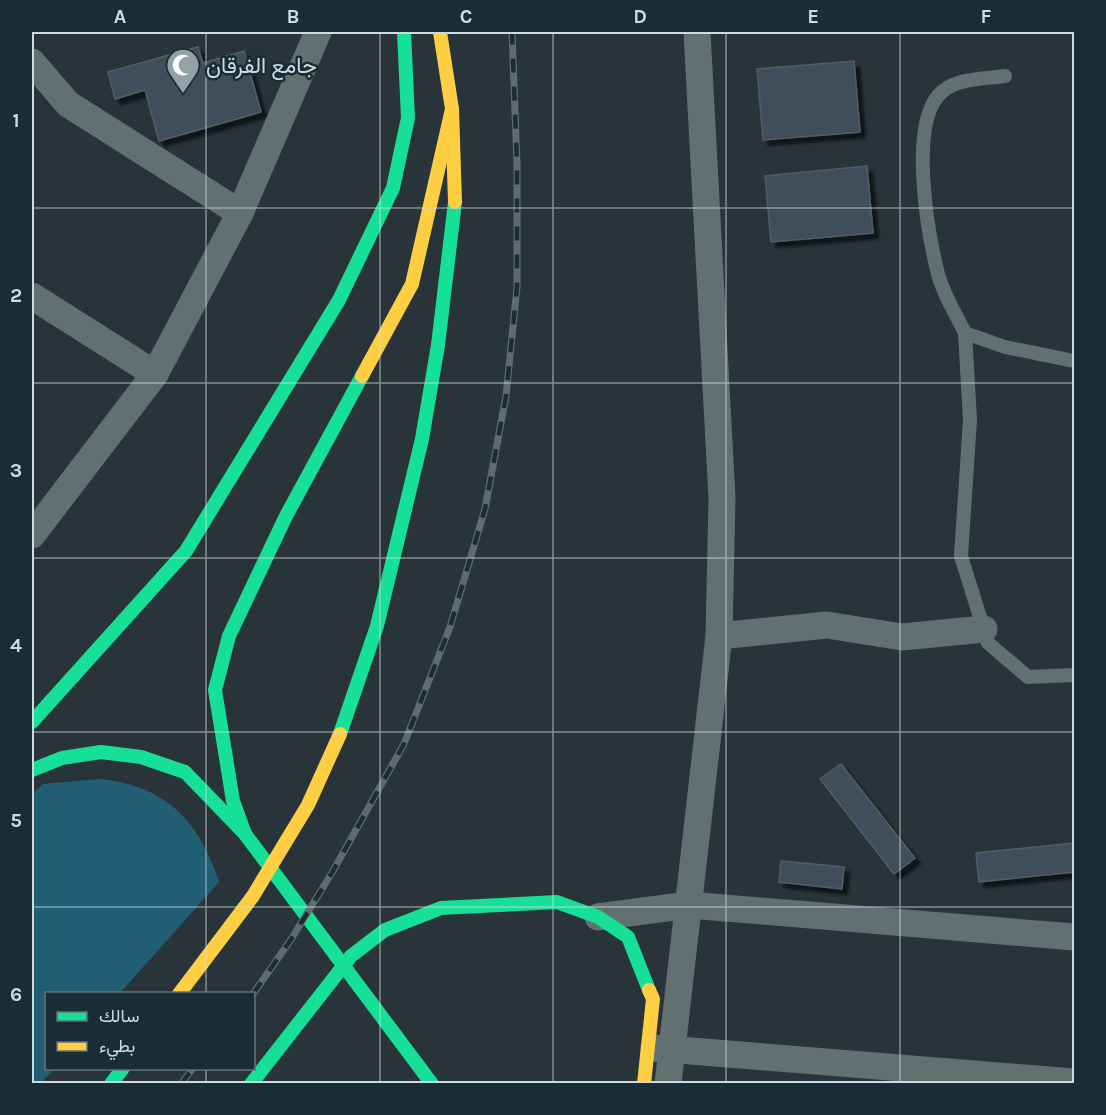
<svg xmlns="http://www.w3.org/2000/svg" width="1106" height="1115" font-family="Karla,Vazirmatn,sans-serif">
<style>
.green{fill:#215d73}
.building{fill:#404d5a;stroke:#555c62;stroke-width:1.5;filter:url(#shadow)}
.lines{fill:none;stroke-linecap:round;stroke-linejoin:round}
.lane{stroke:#627070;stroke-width:14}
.street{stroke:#627070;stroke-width:27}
.fast{stroke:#16e098;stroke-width:14}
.slow{stroke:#ffcf43;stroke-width:14}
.rail-casing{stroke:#606b6e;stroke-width:7}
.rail{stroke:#192d36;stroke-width:4.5;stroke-dasharray:14;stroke-linecap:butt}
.grid{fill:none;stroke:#cedbe0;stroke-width:1.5;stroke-opacity:0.55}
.labels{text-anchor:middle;stroke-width:5;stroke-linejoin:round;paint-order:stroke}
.poi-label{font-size:22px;fill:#cedbe0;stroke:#192d36;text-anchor:start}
.neatline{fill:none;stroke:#cedbe0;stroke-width:2}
.grid-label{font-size:20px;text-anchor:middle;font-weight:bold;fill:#cedbe0}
</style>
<defs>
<filter id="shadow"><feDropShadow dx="5.5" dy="5.5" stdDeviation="1.5" flood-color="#0009"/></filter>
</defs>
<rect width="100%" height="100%" fill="#29343a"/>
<!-- green -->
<path class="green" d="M 99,779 C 165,785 199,820 219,882 L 120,993 L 46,994 L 46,1068 L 54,1069 L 41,1083 L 32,1083 L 32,794 L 43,784 Z"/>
<!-- building -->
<g class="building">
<polygon points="198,47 203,63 244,51 261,112 159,141 145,90 115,99 108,72"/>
<polygon points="854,61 860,132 763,140 757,69"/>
<polygon points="867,166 873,233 771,242 765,176"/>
<polygon points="841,764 915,858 894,874 820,779"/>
<polygon points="1074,843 1074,872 979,882 976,853"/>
<polygon points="781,861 844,867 842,889 779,882"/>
</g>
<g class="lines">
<!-- lane -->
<g class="lane">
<path d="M 1005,76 C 984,79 959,78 943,91 C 907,119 928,234 938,274 C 943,294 956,314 965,333 L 1005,347 L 1074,361"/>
<polyline points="965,333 970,420 961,556 988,643 1028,677 1074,675"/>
</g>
<!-- street -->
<g class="street">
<polyline points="32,62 68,104 240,213"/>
<polyline points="32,296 155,374"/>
<polyline points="32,535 155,374 240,213 318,32"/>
<polyline points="719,636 827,625 902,637 984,629"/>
<polyline points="598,917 689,905 1074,937"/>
<polyline points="654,1048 1074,1082"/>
<polyline points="668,1084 719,636 722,498 697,32"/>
</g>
<!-- fast -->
<g class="fast">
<polyline points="32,722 186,551 339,300 393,188 408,118 404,32"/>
<polyline points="340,734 377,626 422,439 438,345 455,202"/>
<polyline points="32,770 62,758 101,752 141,757 185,772 245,834 432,1084"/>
<polyline points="245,834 233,801 215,690 229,636 286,516 362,376"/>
<polyline points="111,1084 123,1068"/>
<polyline points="251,1084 351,956 385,930 441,908 557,902 598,917 628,937 649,990"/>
</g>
<!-- slow -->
<g class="slow">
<polyline points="440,32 452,109 455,202"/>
<polyline points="362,376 412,284 452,109"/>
<polyline points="179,994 253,896 308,805 340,734"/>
<polyline points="644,1084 653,999 649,990"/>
</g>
<defs>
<g id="rail">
<polyline points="253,994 290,941 333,871 404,744 450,627 485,509 506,396 517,287 517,164 512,32"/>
<polyline points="181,1084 193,1068"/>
</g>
</defs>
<!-- rail casing -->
<use href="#rail" class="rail-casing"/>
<!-- rail -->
<use href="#rail" class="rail"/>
</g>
<!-- grid -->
<path class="grid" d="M 206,32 L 206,994M 380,32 L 380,1084M 553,32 L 553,1084M 726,32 L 726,1084M 900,32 L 900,1084M 32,208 L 1074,208M 32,383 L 1074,383M 32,558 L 1074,558M 32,732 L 1074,732M 32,907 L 1074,907M 206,1068 L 206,1084"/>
<!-- icons -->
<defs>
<symbol id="mosque-pin" viewBox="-11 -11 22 30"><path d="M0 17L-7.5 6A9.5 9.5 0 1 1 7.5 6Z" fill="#94a1a6" stroke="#192d36"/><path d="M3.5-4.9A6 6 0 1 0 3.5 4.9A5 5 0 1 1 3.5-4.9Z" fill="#fff"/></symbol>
</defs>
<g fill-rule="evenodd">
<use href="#mosque-pin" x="164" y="46" width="38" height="52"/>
</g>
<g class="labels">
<!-- poi labels -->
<g class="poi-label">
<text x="206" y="73">جامع الفرقان</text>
</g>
</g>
<!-- border -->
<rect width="1106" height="1115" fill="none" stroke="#192d36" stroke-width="66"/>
<!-- legend -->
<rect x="45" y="992" width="210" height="78" fill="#192d36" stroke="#61737a" stroke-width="1.5"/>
<rect x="57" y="1012" width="30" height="9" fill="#16e098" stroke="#61737a" stroke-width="1.5"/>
<text x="99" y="1022" font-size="18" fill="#cedbe0">سالك</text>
<rect x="57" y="1042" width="30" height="9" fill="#ffcf43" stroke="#61737a" stroke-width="1.5"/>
<text x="99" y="1052" font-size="18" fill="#cedbe0">بطيء</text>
<rect x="33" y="33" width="1040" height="1049" class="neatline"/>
<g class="grid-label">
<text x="120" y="23">A</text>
<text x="293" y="23">B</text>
<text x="466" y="23">C</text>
<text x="640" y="23">D</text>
<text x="813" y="23">E</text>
<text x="986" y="23">F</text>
<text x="16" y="127">1</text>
<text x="16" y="302">2</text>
<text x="16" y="477">3</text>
<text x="16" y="652">4</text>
<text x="16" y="827">5</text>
<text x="16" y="1001">6</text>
</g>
</svg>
